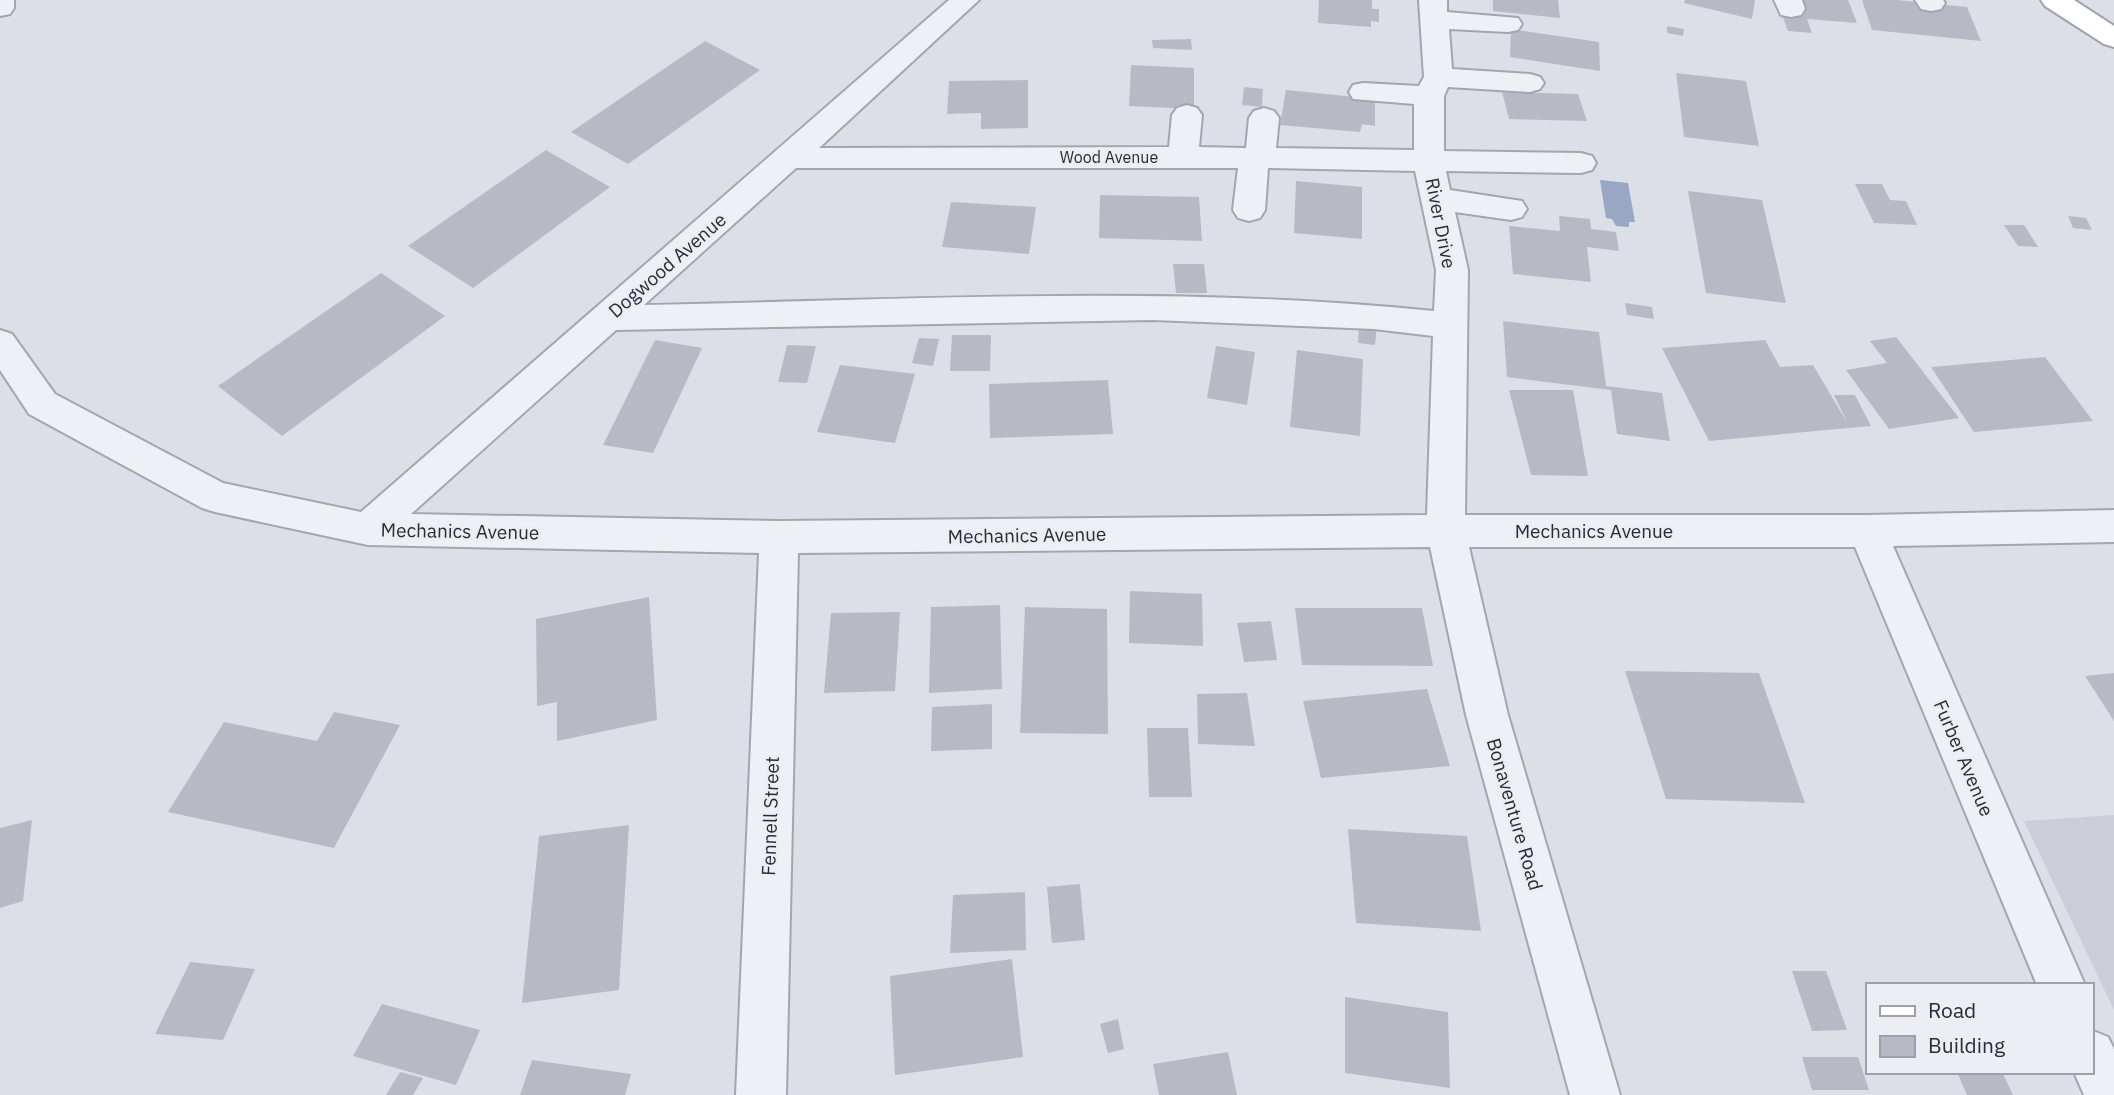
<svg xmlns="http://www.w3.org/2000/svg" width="2114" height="1095" font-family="'IBM Plex Sans',sans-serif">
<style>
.built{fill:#cbced8}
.water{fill:#99a7c5}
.building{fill:#b7bac5}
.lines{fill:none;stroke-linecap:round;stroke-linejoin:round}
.minor-casing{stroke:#a3a5b0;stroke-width:4}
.major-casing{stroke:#9da2b1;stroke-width:4}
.minor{fill:#eff0f5;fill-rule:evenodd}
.major{fill:#fff;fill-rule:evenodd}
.labels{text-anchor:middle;stroke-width:6;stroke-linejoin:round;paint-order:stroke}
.far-street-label{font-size:16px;fill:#272b3c;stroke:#eceef4}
.street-label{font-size:19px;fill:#272b3c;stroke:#eceef4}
</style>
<rect width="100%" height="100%" fill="#dddfe6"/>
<!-- built -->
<polygon class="built" points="2114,815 2114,1010 2024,821"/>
<!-- water -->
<polygon class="water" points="1600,180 1628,183 1635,222 1629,222 1629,227 1616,226 1612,219 1606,218"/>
<!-- building -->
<g class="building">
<polygon points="1319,0 1372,0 1372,9 1379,9 1379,22 1371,21 1371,27 1318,23"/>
<polygon points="1493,0 1558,0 1560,18 1493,11"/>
<polygon points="1685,0 1755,0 1752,19 1684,3"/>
<polygon points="1794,0 1848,0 1857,23 1807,19 1812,33 1788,31 1780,9"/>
<polygon points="1862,0 1897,0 1967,7 1981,41 1872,30"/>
<polygon points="1667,26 1684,29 1683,36 1667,33"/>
<polygon points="1511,29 1599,42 1600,71 1510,57"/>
<polygon points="1191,39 1192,50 1153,48 1152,40"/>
<polygon points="705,41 760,70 628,164 571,132"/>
<polygon points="1131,65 1194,68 1194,109 1129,106"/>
<polygon points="1676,73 1746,81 1759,146 1684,137"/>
<polygon points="1028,80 1028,128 981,129 981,113 947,114 949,81"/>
<polygon points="1244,87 1263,89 1262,107 1242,105"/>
<polygon points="1286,90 1375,99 1375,126 1362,124 1360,132 1280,125"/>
<polygon points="1502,92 1578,94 1587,121 1509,119"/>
<polygon points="546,150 610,187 473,288 408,246"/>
<polygon points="1296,181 1362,187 1362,239 1294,233"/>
<polygon points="1855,184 1882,184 1890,200 1906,201 1917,225 1874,223"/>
<polygon points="1688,191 1762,200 1786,303 1706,293"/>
<polygon points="1100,195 1199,197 1202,241 1099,238"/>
<polygon points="951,202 1036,207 1029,254 942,247"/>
<polygon points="1559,216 1590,219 1591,229 1616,232 1619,251 1587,247 1591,282 1513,274 1509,226 1560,231"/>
<polygon points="2068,216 2086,218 2092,230 2073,228"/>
<polygon points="2004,225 2024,225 2038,247 2018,246"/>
<polygon points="1173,264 1204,264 1207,293 1176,293"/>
<polygon points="381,273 445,316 282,436 218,386"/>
<polygon points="1625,303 1652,307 1654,319 1627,315"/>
<polygon points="1503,321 1599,332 1606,386 1662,393 1670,441 1617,434 1611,390 1507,377"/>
<polygon points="1359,324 1377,325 1375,345 1358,343"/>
<polygon points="952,335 991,335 990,371 950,371"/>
<polygon points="1896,337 1959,418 1889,429 1846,370 1887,363 1870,341"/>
<polygon points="919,338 939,339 933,366 912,363"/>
<polygon points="655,340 702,348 653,453 603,445"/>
<polygon points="1765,340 1780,367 1813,365 1848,424 1834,395 1855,395 1871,426 1709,441 1662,348"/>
<polygon points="787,345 816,346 807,383 778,382"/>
<polygon points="1216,346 1255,352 1247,405 1207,398"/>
<polygon points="1297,350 1363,359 1360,436 1290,427"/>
<polygon points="2045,357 2093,421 1974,432 1931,367"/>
<polygon points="840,365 915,374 895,443 817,432"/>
<polygon points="1108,380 1113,434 990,438 989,384"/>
<polygon points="1509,390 1573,390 1588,476 1531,475"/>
<polygon points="1130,591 1202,594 1203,646 1129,643"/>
<polygon points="649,597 657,720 557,741 557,702 537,706 536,619"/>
<polygon points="1000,605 1002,689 929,693 931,607"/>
<polygon points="1025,607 1107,609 1108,734 1020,733"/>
<polygon points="1295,608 1422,608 1433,666 1302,665"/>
<polygon points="900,612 895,691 824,693 831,613"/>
<polygon points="1271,621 1277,660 1244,662 1237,623"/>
<polygon points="1625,671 1759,673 1805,803 1666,799"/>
<polygon points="2114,673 2114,721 2085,676"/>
<polygon points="1427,689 1450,766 1321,778 1303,701"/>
<polygon points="1247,693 1255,746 1198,744 1197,694"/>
<polygon points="992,704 992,749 931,751 932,707"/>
<polygon points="334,712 400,725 334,848 168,812 224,722 317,741"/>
<polygon points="1147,728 1188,728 1192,797 1149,797"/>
<polygon points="32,820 23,901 0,908 0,828"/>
<polygon points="629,825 619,990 522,1003 539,836"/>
<polygon points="1348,829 1467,836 1481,931 1356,923"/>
<polygon points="1080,884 1085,940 1052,943 1047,887"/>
<polygon points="1025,892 1026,950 950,953 953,895"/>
<polygon points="1012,959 1023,1057 895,1075 890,976"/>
<polygon points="190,962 255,969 223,1040 155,1034"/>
<polygon points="1792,971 1826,971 1847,1030 1812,1031"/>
<polygon points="1345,997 1448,1012 1450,1088 1345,1073"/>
<polygon points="382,1004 480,1030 456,1085 353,1056"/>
<polygon points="1118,1019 1124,1049 1108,1053 1100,1024"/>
<polygon points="1228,1052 1237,1095 1159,1095 1153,1064"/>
<polygon points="1802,1057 1858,1057 1869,1090 1812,1090"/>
<polygon points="532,1060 631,1074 625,1095 520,1095"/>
<polygon points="400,1072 423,1078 413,1095 386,1095"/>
<polygon points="1957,1072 2002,1072 2013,1095 1967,1095"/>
</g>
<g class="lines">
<defs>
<g id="minor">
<polygon points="0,0 14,0 14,8 10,14 0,16"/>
<path d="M 949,0 L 979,0 L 819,148 L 1169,147 L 1172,115 L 1177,108 L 1187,105 L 1197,108 L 1202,115 L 1199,147 L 1246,148 L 1249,118 L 1254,111 L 1264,108 L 1274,111 L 1279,118 L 1276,148 L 1414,150 L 1414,104 L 1353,99 L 1349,92 L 1353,85 L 1363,83 L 1419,86 L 1424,77 L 1419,0 L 1447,0 L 1447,12 L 1518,18 L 1522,24 L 1518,30 L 1508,32 L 1449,29 L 1452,69 L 1530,74 L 1540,77 L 1544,83 L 1540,89 L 1530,92 L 1448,87 L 1444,96 L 1444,151 L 1581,153 L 1592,156 L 1596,163 L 1592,170 L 1581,173 L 1446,171 L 1450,190 L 1522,201 L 1527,209 L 1522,217 L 1511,220 L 1455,212 L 1468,270 L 1465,515 L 1867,515 L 2114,510 L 2114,542 L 1893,546 L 2085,985 L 2037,985 L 1855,547 L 1469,547 L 1508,715 L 1620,1095 L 1570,1095 L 1466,715 L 1430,547 L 798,553 L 786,1095 L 736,1095 L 759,553 L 368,545 L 215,512 L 202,508 L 29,414 L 0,370 L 0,330 L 12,334 L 55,394 L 223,483 L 361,512 ZM 796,168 L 1238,168 L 1233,210 L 1238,218 L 1249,221 L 1260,218 L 1265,210 L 1268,168 L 1415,171 L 1436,270 L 1434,311 C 1172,284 907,300 644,305 ZM 1153,320 L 1374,329 L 1433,336 L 1427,515 L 779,521 L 411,514 L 616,330 Z"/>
<polygon points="1774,0 1802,0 1805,9 1801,15 1791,17 1781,15"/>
<polygon points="1915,0 1943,0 1945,3 1941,9 1931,11 1921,9"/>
<polygon points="2091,1030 2108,1037 2114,1049 2114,1095 2084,1095 2074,1072 2091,1072"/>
</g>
<polygon id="major" points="2041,0 2074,0 2114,26 2114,47 2104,44 2045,6"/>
</defs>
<!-- minor casing -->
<use href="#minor" class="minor-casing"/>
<!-- major casing -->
<use href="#major" class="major-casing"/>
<!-- minor -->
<use href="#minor" class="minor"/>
<!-- major -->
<use href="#major" class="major"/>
</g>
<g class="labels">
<!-- far-street labels -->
<g class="far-street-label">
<text x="1109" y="163">Wood Avenue</text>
</g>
<!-- street labels -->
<g class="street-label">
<text transform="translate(1441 223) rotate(79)" y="7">River Drive</text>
<text transform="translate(667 265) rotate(-41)" y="7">Dogwood Avenue</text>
<text transform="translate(460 531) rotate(1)" y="7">Mechanics Avenue</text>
<text x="1594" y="538">Mechanics Avenue</text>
<text transform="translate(1027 535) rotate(-1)" y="7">Mechanics Avenue</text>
<text transform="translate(1964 758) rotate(67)" y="7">Furber Avenue</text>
<text transform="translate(1515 814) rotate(74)" y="7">Bonaventure Road</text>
<text transform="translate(770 816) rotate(-88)" y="7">Fennell Street</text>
</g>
</g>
<!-- legend -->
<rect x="1866" y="983" width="228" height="91" fill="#eceef4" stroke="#9da0aa" stroke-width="2"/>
<rect x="1880" y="1006" width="35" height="10" fill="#ffffff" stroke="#9da0aa" stroke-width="2"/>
<text x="1928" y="1018" font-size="21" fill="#272b3c">Road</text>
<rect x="1880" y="1036" width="35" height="21" fill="#b7bac5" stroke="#9da0aa" stroke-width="2"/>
<text x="1928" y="1053" font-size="21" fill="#272b3c">Building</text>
</svg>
